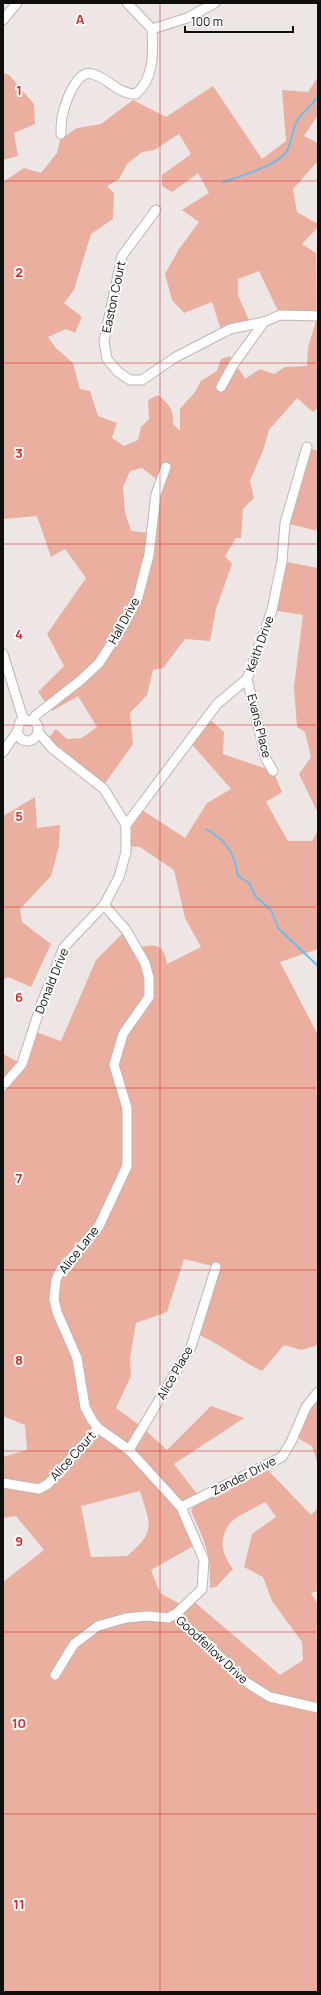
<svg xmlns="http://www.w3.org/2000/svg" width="321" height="1995" font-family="Manrope,sans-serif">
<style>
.green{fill:#eaaf9e;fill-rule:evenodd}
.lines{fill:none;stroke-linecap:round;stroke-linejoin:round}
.stream{stroke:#6cbeef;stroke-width:2}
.minor-casing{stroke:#bdb6b4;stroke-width:11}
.minor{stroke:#fff;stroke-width:9}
.grid{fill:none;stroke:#d62828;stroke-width:1;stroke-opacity:0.55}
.labels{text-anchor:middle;stroke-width:4;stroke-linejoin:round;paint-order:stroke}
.street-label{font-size:12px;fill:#100d0d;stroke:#fff}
.grid-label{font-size:13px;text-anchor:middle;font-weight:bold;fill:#d62828;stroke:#fff;stroke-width:4;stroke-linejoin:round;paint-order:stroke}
</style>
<rect width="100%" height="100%" fill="#ede6e4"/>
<!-- green -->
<g class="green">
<polygon points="3,73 9,75 34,104 35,124 14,133 18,156 3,160"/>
<path d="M 318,77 L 318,115 L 304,136 L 318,143 L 318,166 L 316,163 L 293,189 L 297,212 L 318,224 L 318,227 L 302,244 L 316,253 L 318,408 L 313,412 L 297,398 L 269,430 L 264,448 L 250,481 L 254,498 L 243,509 L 241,538 L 236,538 L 225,556 L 232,564 L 216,609 L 210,641 L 185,639 L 163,668 L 153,670 L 147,695 L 130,713 L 133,744 L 106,782 L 104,789 L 46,741 L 56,729 L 67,739 L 82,738 L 97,727 L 78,696 L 52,711 L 38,692 L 64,666 L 47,634 L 86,578 L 65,549 L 51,557 L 37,516 L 3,519 L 3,182 L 24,168 L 41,173 L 57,153 L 60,140 L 77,128 L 101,124 L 133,100 L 166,117 L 213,86 L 262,159 L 286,141 L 282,90 L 308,92 ZM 179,134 L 191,154 L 162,175 L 162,186 L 172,192 L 198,173 L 209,193 L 182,210 L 199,222 L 179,249 L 165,274 L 172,300 L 184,313 L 212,302 L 222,333 L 251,325 L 238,295 L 238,279 L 259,271 L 280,315 L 317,317 L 308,348 L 307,366 L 285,367 L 274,374 L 260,369 L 245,379 C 241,369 234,367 230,356 L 221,359 L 217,371 L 201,381 L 195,392 L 180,409 L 180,431 L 173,424 C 174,410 169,404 158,395 L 148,400 L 149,419 L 141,427 L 138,440 L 124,446 L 112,438 L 117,423 L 98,416 L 90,391 L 80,389 L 73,363 L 56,348 L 48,337 L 66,329 L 75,333 L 82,317 L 64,303 L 74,290 L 91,234 L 113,219 L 114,193 L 107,186 L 119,179 L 127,164 L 142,152 L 154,150 ZM 142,468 L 160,482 L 151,533 L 131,531 L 125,512 L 123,487 L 130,471 Z"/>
<polygon points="307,447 318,451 318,531 285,523"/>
<polygon points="282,561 318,568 318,813 299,774 311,757 305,732 297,727 294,687 303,615 272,610"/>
<path d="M 207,717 L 224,732 L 223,754 L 273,771 L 282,792 L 266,802 L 288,841 L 312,841 L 318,830 L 318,949 L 280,962 L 318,1035 L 318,1345 L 301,1350 L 284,1345 L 262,1371 C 239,1360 219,1343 195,1333 L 216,1267 L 184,1259 L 167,1312 L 136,1323 L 130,1358 L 131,1376 L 116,1408 L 142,1427 L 167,1450 L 211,1406 L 244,1418 L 174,1464 L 200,1498 L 182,1507 L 197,1544 L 151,1570 L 160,1593 L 184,1606 L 191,1599 L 280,1675 L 303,1660 L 302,1642 L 272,1601 L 263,1577 L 244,1567 L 252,1534 L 276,1517 L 265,1502 C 257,1507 236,1516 230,1523 C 218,1539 222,1555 233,1569 L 216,1587 L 210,1588 C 211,1552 205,1543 191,1511 L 194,1506 L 266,1468 L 311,1515 L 318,1508 L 318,1591 L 311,1593 L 318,1604 L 318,1992 L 3,1992 L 3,1582 L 44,1550 L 16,1516 L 3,1518 L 3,1457 L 27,1450 L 25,1425 L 3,1416 L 3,1054 L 22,1064 L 33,1031 L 61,1041 L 96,960 L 126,930 L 137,948 C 155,943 164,944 167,964 L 201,947 L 185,918 L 174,870 L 140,847 L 126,846 L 126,825 L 139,808 L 185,838 L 207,803 L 231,789 L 189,741 ZM 140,1491 C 150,1525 157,1531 127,1556 L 91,1557 L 81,1506 Z"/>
<polygon points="35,797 37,828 60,825 59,846 51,876 20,909 22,922 51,944 31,987 8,977 3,980 3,816"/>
<polygon points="318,1392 318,1464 312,1446 294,1436"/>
</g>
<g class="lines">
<!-- stream -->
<g class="stream">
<path d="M 223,182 C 240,176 281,165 288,149 C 292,139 292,129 298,119 C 304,111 313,105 318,96"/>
<path d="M 206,829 C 227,841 234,852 238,876 L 249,883 L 256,897 L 271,910 L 278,928 L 318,966"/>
</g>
<defs>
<g id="minor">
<polyline points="127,3 152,29 187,18 215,3"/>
<polyline points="3,20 17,3"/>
<path d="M 61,134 C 61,127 61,119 63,113 C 66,101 77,69 92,74 C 109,78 117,94 136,94 C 155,77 153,52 152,29"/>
<polyline points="156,210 122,256 104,341 107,359 118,372 130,380 142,380 176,357 230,329 264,322 280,315 318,316"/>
<polyline points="221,387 233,365 264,322"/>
<polyline points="3,654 22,715 25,720"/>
<polyline points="247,679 266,759 273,771"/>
<polyline points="34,721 35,716 81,680 99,663 123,626 138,597 149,555 156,494 166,467"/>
<path d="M 3,752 L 17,732 L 20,722 L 25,720 L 34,721 L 38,726 L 38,732 C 35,741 28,743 21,739 L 17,732"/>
<polyline points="126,825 217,704 247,679 272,610 282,561 285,523 307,447"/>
<polyline points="3,1086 22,1064 41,1005 64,947 104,905 119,877 126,852 126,825 104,789 53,749 38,732"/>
<polyline points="129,1450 191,1347 216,1267"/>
<polyline points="3,1483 39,1489 48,1484 98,1428"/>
<polyline points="181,1507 282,1457 291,1442 306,1407 318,1392"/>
<polyline points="177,1613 182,1624 205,1642 244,1681 270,1697 318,1708"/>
<polyline points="55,1675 74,1644 98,1626 126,1618 148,1616 168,1618 177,1613 202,1589 204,1560 181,1507 129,1450 98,1428 92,1420 85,1407 77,1358 57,1312 54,1299 56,1280 60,1271 99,1226 127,1166 127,1108 114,1065 123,1034 149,997 149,978 145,963 126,930 104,905"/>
</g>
</defs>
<!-- minor casing -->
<use href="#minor" class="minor-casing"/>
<!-- minor -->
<use href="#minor" class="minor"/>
</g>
<!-- grid -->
<path class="grid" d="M 160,3 L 160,1992M 3,181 L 318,181M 3,363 L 318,363M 3,544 L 318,544M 3,725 L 318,725M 3,907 L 318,907M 3,1088 L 318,1088M 3,1270 L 318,1270M 3,1451 L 318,1451M 3,1632 L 318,1632M 3,1814 L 318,1814"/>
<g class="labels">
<!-- street labels -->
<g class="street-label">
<text transform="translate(114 297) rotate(-78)" y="4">Easton Court</text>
<text transform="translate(124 621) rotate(-61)" y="4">Hall Drive</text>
<text transform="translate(260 644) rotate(-70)" y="4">Keith Drive</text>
<text transform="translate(259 726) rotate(76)" y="4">Evans Place</text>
<text transform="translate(52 981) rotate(-68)" y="4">Donald Drive</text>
<text transform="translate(79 1250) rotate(-52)" y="4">Alice Lane</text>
<text transform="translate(175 1373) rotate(-60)" y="4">Alice Place</text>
<text transform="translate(73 1456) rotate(-48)" y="4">Alice Court</text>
<text transform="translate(244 1476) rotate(-27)" y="4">Zander Drive</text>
<text transform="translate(212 1650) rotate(43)" y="4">Goodfellow Drive</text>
</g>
</g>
<g class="grid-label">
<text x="80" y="24">A</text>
<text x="19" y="95">1</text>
<text x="19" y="277">2</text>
<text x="19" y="458">3</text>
<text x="19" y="639">4</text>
<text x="19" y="821">5</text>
<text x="19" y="1002">6</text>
<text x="19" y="1183">7</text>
<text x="19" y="1365">8</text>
<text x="19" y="1546">9</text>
<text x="19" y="1728">10</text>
<text x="19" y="1909">11</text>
</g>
<!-- border -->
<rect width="321" height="1995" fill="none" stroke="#100d0d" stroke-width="8"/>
<!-- scale -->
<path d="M185 26v6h108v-6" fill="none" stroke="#100d0d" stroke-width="2"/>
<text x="191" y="26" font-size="12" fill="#100d0d" stroke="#ffffff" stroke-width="3" paint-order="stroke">100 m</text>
</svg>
